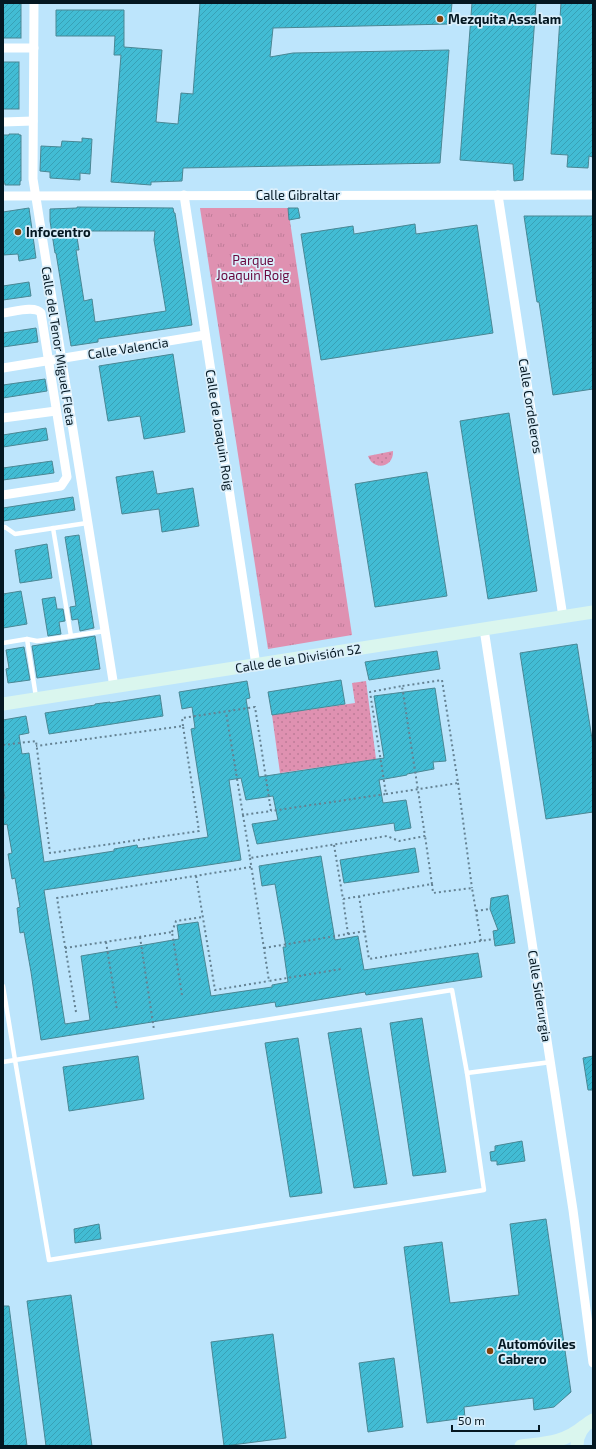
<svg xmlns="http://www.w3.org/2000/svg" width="596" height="1449" font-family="'Exo 2',sans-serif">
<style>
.grass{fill:url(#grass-tufts)}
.garden{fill:url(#garden-dots)}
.building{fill:url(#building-hatch);stroke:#4a8794;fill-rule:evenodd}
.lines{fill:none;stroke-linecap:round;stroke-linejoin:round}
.path{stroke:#648293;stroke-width:2;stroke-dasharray:2 3;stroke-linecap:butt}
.lane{stroke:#fff;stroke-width:4.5}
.street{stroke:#fff;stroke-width:9}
.secondary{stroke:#daf6ee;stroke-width:13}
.poi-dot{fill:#83420b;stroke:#dbeffb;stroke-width:1.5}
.labels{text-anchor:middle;stroke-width:3.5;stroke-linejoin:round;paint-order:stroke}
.poi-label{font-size:13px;font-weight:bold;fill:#041721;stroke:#dbeffb;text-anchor:start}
.street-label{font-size:13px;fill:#041721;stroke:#dbeffb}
.park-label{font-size:13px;fill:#68073e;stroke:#dbeffb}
</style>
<defs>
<pattern id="grass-tufts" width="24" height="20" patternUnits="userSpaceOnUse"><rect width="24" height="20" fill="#df91b1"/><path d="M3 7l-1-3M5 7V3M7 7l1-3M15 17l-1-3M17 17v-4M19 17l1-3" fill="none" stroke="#be7c98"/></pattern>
<pattern id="garden-dots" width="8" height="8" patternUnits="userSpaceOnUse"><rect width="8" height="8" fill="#df91b1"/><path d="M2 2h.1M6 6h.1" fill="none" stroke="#be7c98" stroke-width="1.8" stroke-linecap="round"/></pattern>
<pattern id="building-hatch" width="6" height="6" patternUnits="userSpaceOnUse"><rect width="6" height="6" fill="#42bcd4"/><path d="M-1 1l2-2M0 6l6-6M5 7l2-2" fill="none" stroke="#38a1b6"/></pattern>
</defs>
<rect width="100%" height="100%" fill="#bde5fc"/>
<!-- grass -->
<polygon class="grass" points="200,208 288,208 352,635 268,649"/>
<!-- garden -->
<g class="garden">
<path d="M 393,451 C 394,468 373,471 368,456 Z"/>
<polygon points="366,681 376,759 280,773 272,715 355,703 352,683"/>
</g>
<!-- building -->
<g class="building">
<rect x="3" y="3" width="18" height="35"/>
<polygon points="200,3 452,3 450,24 273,28 270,57 293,53 449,50 440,163 183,168 182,181 151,182 151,185 111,182 121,55 114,55 115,36 56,36 56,10 124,10 124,47 162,50 156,122 178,124 181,93 193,94"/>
<polygon points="472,3 536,3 523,180 514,181 513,164 460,160"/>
<polygon points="561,3 593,3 593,157 589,156 588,168 567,167 568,155 551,154"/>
<rect x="3" y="62" width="16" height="47"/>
<polygon points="9,134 19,134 19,135 21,135 21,181 20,181 20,185 5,185 5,183 3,183 3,135 9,135"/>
<polygon points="82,138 92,139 90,174 80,173 80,180 50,178 50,172 40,171 41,146 61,147 62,141 82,142"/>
<path d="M 77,207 L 173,208 L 174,213 L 175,213 L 192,325 L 98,339 L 98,342 L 71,346 L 56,253 L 55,253 L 50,221 L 50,209 L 77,208 ZM 76,231 L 155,231 L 154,240 L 166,311 L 95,322 L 92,299 L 84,301 L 76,250 L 79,250 Z"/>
<polygon points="29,208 36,258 19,261 18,254 3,255 3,212"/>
<polygon points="288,208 298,208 300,218 289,220"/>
<polygon points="524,216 593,216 593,389 553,395 539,302 537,302"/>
<polygon points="415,224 416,234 477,225 493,333 321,360 301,234 353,226 354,234"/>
<polygon points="29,282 31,296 3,300 3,286"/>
<polygon points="36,328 38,342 3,347 3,333"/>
<polygon points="173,354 185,432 144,439 140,416 108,421 99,366"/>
<polygon points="45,379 47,391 3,398 3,385"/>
<polygon points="509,413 537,591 488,599 460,421"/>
<polygon points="46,428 48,440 3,447 3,435"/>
<polygon points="52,461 54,473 3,480 3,468"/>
<polygon points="153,471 157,494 193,488 199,526 162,532 159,509 122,514 116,477"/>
<polygon points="427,472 447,596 375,607 355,484"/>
<polygon points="73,497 75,510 3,521 3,508"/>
<polygon points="79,535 94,628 80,631 78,619 72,620 70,607 76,606 65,537"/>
<polygon points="47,544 52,578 20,583 15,550"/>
<polygon points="21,591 27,624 3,628 3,594"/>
<polygon points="55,597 57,609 63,609 65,621 59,622 61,634 48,636 42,599"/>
<polygon points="95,636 100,669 37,678 32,646"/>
<polygon points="577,644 593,745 593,812 546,819 520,653"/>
<polygon points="24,647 30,680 8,683 6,669 9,668 6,650"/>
<polygon points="437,651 440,669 369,680 365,662"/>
<polygon points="341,680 345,704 272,715 268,692"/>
<polygon points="247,681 250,698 246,699 259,777 384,758 374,696 435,688 446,761 433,762 434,769 407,774 407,775 379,780 383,803 406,800 411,828 395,831 394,823 257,844 252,824 278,820 273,796 246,800 241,778 229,780 241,860 44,890 65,1024 90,1020 81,956 179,939 177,925 198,922 211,996 272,987 272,985 288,982 283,947 286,947 275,884 262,886 259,866 321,856 335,940 358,936 364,970 478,953 482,977 366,995 365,992 276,1007 275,1002 41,1040 31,972 24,932 20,933 17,908 20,907 15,878 12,879 8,854 12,853 7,824 3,825 3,798 5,798 3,787 3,720 26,716 29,733 19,735 22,754 29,753 44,862 114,851 114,849 137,845 138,848 208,837 191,729 195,728 192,707 182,709 179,692"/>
<polygon points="160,695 163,716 49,734 45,713 95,705 95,704 110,702 110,703"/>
<polygon points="415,848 419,872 344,883 340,860"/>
<polygon points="508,895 515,943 495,946 493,931 498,930 490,909 491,898"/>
<polygon points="422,1018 446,1172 413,1176 390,1023"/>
<polygon points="361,1028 387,1184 354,1188 328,1033"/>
<polygon points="298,1038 322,1193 290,1197 265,1043"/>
<polygon points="138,1056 144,1099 69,1111 63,1067"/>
<polygon points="593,1056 593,1090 588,1090 583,1058"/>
<polygon points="522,1141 525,1161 497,1165 497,1161 491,1161 490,1152 495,1151 495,1146"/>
<polygon points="546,1219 571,1392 554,1407 534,1410 533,1398 464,1407 465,1418 427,1423 404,1247 442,1242 450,1303 519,1295 510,1224"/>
<polygon points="99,1224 101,1239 75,1243 74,1229"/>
<polygon points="71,1295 92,1446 46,1446 27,1301"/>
<polygon points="3,1306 9,1306 27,1446 3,1446"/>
<polygon points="273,1334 286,1438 224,1446 211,1342"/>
<polygon points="394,1358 403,1427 368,1432 359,1363"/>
</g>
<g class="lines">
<!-- path -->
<g class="path">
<polyline points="183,726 182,718 255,707 271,811 243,815 226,712"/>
<polyline points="3,745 36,741 50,853 199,831 183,726 36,746"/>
<polyline points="458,783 472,888"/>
<polyline points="386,794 458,783 442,680 402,686"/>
<polyline points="243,815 250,858 387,836 399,841 425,836 402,686 370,692 386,794 271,811"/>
<polyline points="334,845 343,899 432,884 425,836"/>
<polyline points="250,858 269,981 341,969"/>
<polyline points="196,876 215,990 269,981"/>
<polyline points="432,884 433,893 472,888 481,941 494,939"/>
<polyline points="359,896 369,959 481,941"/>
<polyline points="476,911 490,909"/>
<polyline points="172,932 176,921 203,917"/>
<polyline points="348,934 365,931"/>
<polyline points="140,937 154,1030"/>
<polyline points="106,942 117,1010"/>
<polyline points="65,948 172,932 182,995"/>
<polyline points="264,948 348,934 343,899"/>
<polyline points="76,1012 57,898 251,867"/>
</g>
<!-- lane -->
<g class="lane">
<polyline points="3,528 5,527 15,534 87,523"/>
<polyline points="53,528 71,636"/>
<polyline points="27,639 36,697"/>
<polyline points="3,643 27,639 37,641 105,631"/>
<polyline points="3,986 15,1060 49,1260 484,1190 467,1073 452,990 15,1060 3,1062"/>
<polyline points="467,1073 551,1062"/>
</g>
<!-- street -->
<g class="street">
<polyline points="34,3 33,179 114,687"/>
<polyline points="3,48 34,48"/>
<polyline points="3,122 33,121"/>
<polyline points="184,195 256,665"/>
<polyline points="498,195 563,617"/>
<polyline points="3,196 593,195"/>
<path d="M 3,313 C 13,312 35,305 41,313 L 67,477 L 61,486 L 3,495"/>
<polyline points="3,368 205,335"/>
<polyline points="3,418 56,411"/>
<polyline points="484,629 573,1210 593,1363"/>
</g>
<!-- secondary -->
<g class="secondary">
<polyline points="3,704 593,612"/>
<path d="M 521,1446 C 545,1443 564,1443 584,1426"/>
<path d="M 577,1446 C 577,1434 582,1426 593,1420"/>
</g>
</g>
<!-- markers -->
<g class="poi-dot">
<circle cx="440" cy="19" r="4"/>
<circle cx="18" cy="232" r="4"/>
<circle cx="490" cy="1351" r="4"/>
</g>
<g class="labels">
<!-- poi labels -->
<g class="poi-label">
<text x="448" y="24">Mezquita Assalam</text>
<text x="26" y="237">Infocentro</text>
<text x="498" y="1349">Automóviles<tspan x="498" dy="15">Cabrero</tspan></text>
</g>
<!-- street labels -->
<g class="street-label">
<text x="298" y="200">Calle Gibraltar</text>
<text transform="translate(59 346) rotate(81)" y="5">Calle del Tenor Miguel Fleta</text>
<text transform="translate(128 348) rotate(-9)" y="5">Calle Valencia</text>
<text transform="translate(531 406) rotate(81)" y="5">Calle Cordeleros</text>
<text transform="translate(220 430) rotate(81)" y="5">Calle de Joaquin Roig</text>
<text transform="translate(298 658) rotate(-9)" y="5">Calle de la División 52</text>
<text transform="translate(540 996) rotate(81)" y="5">Calle Siderurgia</text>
</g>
<!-- park labels -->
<g class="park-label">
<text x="253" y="265">Parque<tspan x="253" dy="15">Joaquin Roig</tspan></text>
</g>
</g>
<!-- border -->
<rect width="596" height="1449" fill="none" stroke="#041721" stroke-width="8"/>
<!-- scale -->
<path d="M452 1425v6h87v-6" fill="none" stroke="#041721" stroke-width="2"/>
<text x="458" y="1425" font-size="12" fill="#041721" stroke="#dbeffb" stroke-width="3" paint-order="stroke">50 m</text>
</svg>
